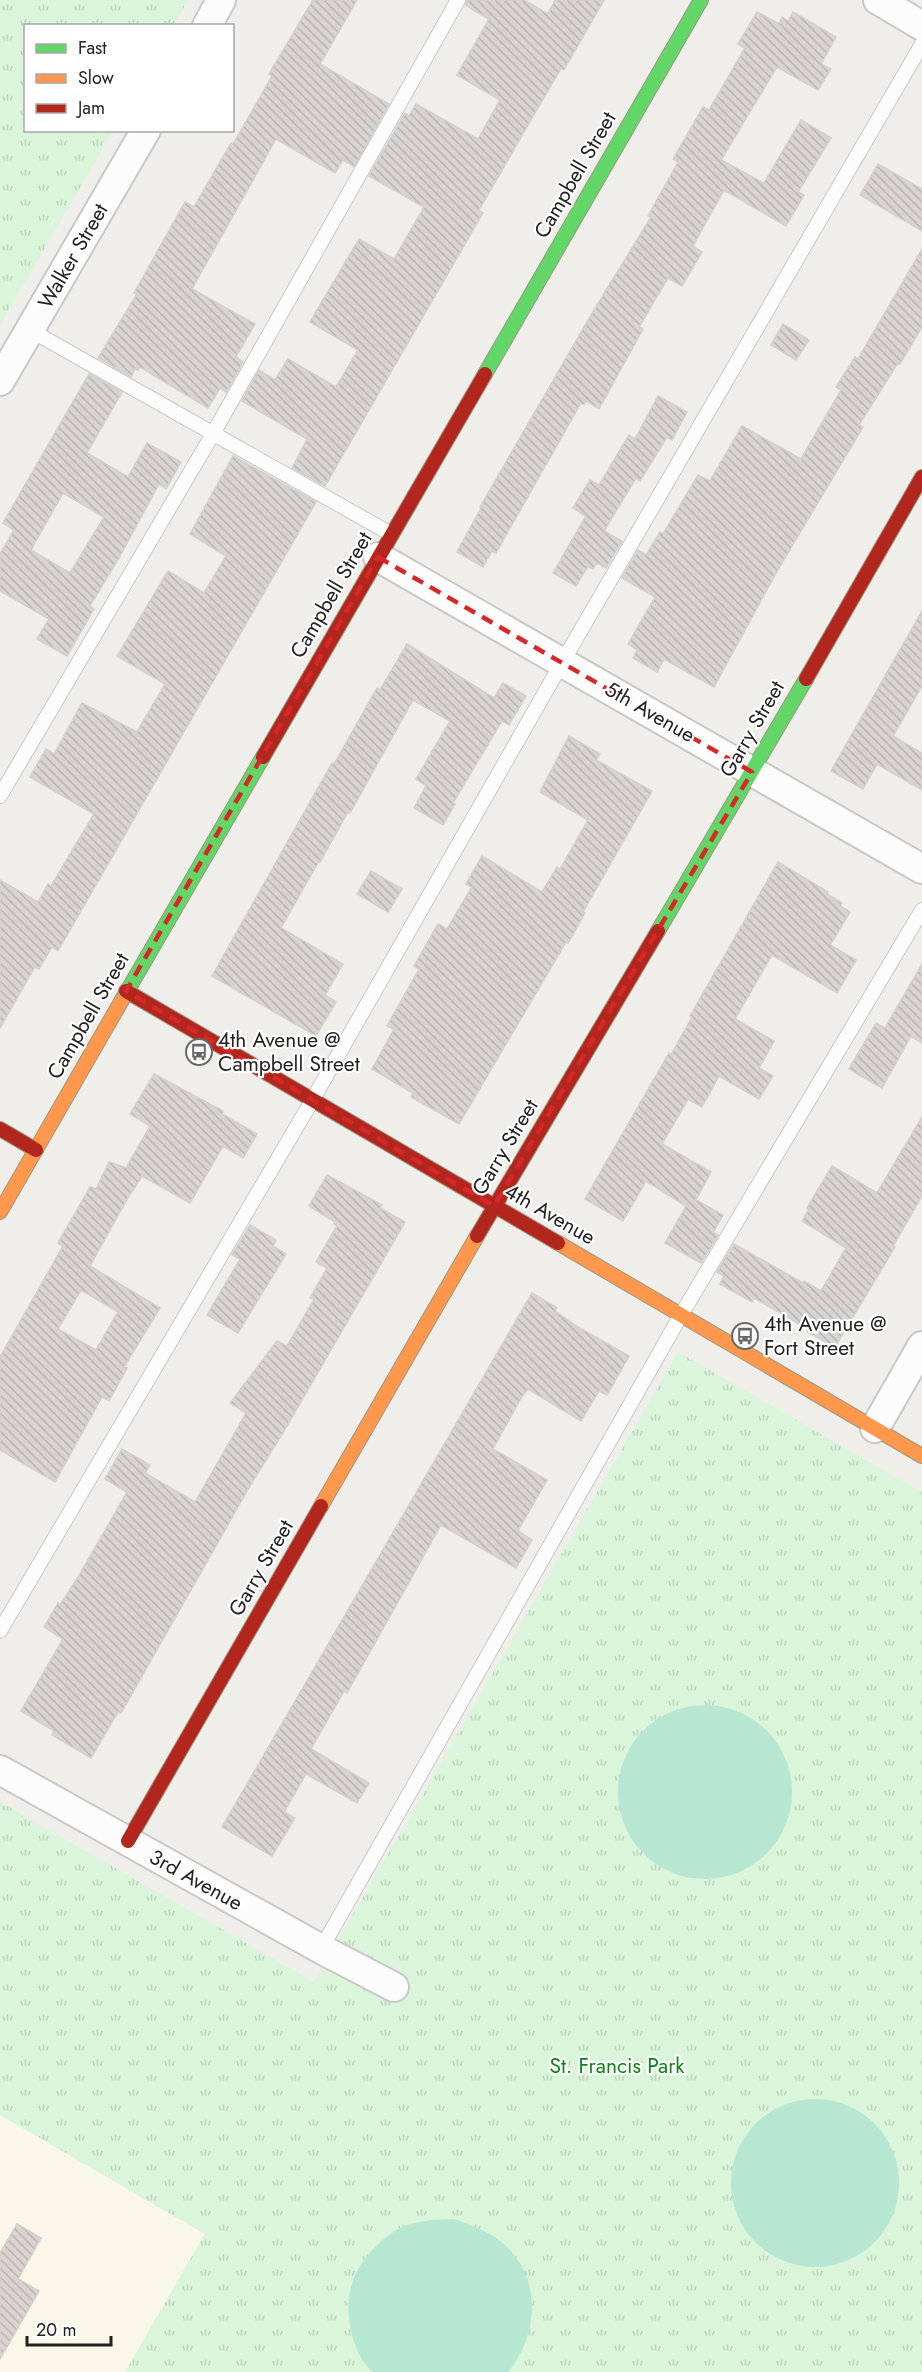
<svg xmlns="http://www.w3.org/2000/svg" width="922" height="2372" font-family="Jost,sans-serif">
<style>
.education{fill:#f8f7e8}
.park{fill:url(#park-tufts)}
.pitch{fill:#b7e6d2}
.building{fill:url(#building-back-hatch);stroke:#d3d0cc;stroke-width:1.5;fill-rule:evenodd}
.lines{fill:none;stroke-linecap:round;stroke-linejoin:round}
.lane-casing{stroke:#c9c8c7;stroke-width:16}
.street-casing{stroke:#c9c8c7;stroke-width:32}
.fast-casing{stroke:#999a82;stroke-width:16}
.slow-casing{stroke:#999a82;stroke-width:16}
.jam-casing{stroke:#999a82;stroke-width:16}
.lane{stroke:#fdfcfc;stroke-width:14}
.street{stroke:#fdfcfc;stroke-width:28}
.fast{stroke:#63d668;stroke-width:14}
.slow{stroke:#ff974d;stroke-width:14}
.jam{stroke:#b3261e;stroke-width:14}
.marked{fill:none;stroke:#d62828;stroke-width:4.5;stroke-dasharray:12 8;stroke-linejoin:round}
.labels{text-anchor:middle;stroke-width:4.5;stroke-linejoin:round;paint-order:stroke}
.street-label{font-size:21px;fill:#222;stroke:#fff}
.poi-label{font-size:21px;fill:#222;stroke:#fff;text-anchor:start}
.park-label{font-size:21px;fill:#0c8416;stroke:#fff}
</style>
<defs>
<pattern id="park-tufts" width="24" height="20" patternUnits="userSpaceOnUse" patternTransform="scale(1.5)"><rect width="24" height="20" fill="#daf5da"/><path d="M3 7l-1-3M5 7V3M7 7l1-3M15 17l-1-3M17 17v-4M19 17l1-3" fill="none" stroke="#bbd2bb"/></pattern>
<pattern id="building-back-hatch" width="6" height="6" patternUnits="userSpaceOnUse" patternTransform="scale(1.5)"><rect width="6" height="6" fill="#d7d4d2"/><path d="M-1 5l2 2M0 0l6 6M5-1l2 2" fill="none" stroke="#b8b6b4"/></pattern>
</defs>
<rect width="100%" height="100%" fill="#f0eeeb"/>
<!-- education -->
<polygon class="education" points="0,2115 205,2234 125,2372 0,2372"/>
<!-- park -->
<g class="park">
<polygon points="0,0 188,0 174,25 26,26 26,130 113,131 0,325"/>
<polygon points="678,1352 922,1492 922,2372 125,2372 205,2234 0,2115 0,1802 314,1982"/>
</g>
<!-- pitch -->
<g class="pitch">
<circle cx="705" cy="1792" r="87"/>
<circle cx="815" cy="2183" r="84"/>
<path d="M 454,2219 C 473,2226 492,2232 507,2247 C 542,2281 538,2336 508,2372 L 373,2372 C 349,2351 343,2307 354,2278 C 361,2260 376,2244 392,2233 C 410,2220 433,2220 454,2219 Z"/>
</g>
<!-- building -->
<g class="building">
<polygon points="313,0 357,0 320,64 389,104 354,167 343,160 335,173 276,139 192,289 255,324 236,357 243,362 226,392 220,388 208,408 140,367 138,370 135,369 131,377 98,358 137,294 134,293 185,202 194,207 231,143 233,144 272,76 269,74"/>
<polygon points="467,0 524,0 548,14 555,0 604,0 564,70 561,68 479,210 483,213 325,486 292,468 307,439 242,401 259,370 275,380 288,359 336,387 358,350 310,322 359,239 394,259 424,207 369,176 405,113 409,116 416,104 478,139 500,100 457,75 489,19 465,5"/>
<polygon points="757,12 779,24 782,17 788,21 793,12 836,37 821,64 831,69 818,90 777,67 721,160 764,183 801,120 831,138 798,192 804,195 786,226 724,190 693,246 702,252 682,286 668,278 639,327 643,329 599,409 586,401 584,405 581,403 496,553 492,551 483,567 457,552 481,508 480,507 594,310 651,217 648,216 678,162 673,159 703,107 709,110 745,48 738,44"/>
<polygon points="878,164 922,189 922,231 860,195"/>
<polygon points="922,249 922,327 900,364 898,363 859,425 863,427 776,573 714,687 664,659 657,672 633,658 637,650 628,644 655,597 622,578 638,550 646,555 660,532 663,534 698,475 710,481 742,426 801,459 841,390 836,387 855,357 858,359"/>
<polygon points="783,324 809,340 796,360 771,345"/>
<path d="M 89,374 L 122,392 L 87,453 L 128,477 L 147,443 L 181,462 L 166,489 L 159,484 L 119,558 L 90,606 L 94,609 L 67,656 L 37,639 L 49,619 L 0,591 L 0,554 L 14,530 L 3,523 ZM 63,493 L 104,517 L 70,573 L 31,550 Z"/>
<polygon points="658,396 687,412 672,440 667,437 640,481 636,478 604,531 622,541 606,568 597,563 593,569 588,566 576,586 553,573 586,516 573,508 590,480 599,485 629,435 635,439"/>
<polygon points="233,456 316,502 58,951 52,947 39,969 35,967 0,1028 0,880 38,902 48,884 51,886 94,814 30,777 46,749 54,754 82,703 137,732 165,684 117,656 168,571 204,593 226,556 190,534"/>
<polygon points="922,611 922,686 893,736 922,753 922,790 877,764 863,789 831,771"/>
<polygon points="407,644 494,698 503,683 526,696 509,725 502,721 453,803 455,804 443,825 414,808 426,786 416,779 450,721 413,700 350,813 348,812 320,862 319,861 281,928 343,964 325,995 336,1002 316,1036 212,976 332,763 334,764 377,688 380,690"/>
<polygon points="569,736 600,754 596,760 652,791 583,912 585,913 568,943 566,942 459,1124 411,1097 413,1093 372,1069 394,1029 387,1026 419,969 414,966 438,924 447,929 472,887 466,884 482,856 542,892 557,867 560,869 588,820 540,792"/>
<polygon points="778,862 828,892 827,894 842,903 840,906 850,912 830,945 856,960 837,993 772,955 735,1019 774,1041 759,1068 773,1076 759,1099 719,1076 702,1107 688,1099 662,1144 711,1172 696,1200 723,1215 713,1233 718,1235 701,1263 665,1243 686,1206 646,1181 623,1221 585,1199 669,1053 671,1055 692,1017 690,1016"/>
<polygon points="371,871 402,889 388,912 357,894"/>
<polygon points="922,964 922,1043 911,1036 882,1088 849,1069 876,1023 885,1028"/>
<path d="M 154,1074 L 223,1111 L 222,1114 L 257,1134 L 243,1158 L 223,1146 L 190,1203 L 142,1176 L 129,1196 L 90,1266 L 160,1308 L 124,1367 L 127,1368 L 109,1401 L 102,1397 L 55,1482 L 0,1450 L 0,1357 L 63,1246 L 58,1243 L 90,1187 L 96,1189 L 109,1162 L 133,1170 L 127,1166 L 150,1126 L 130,1114 ZM 81,1290 L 118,1312 L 96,1350 L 58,1329 Z"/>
<polygon points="922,1117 922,1196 893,1246 895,1247 835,1347 807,1332 808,1329 754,1298 752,1302 720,1284 724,1276 717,1272 734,1244 803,1283 804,1281 821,1291 846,1248 802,1221 809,1209 807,1208 832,1166 877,1193"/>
<polygon points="327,1175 382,1205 380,1208 405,1222 284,1431 250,1486 121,1713 118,1712 91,1758 52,1735 54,1731 21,1711 63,1639 44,1627 58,1603 60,1605 78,1577 127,1492 105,1479 122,1449 150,1465 145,1473 195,1502 246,1413 230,1403 277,1341 287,1346 314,1299 310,1298 327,1268 316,1262 337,1226 334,1224 335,1222 309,1206"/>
<polygon points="250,1225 276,1240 273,1246 286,1254 238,1333 207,1315 240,1259 232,1255"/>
<polygon points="532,1293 557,1308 555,1311 578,1327 629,1356 607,1395 599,1391 581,1421 528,1389 521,1398 493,1449 547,1480 518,1531 532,1540 516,1568 441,1525 347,1693 344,1691 311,1749 369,1783 357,1803 306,1774 284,1812 295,1818 272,1856 222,1827"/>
<polygon points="17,2224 41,2238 18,2279 39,2291 0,2359 0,2253"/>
</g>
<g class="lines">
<defs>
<g id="lane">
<polyline points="30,330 391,534"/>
<polyline points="0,796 214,432 458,0"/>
<polyline points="0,1631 313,1099 563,661 922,44"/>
<polyline points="321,1949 681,1315 922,910"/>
</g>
<g id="street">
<polyline points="878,0 922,26"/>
<polyline points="207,26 221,0"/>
<polyline points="0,381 146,130"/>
<polyline points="378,557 922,869"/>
<polyline points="875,1428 922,1346"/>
<polyline points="0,1770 321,1949 394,1987"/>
</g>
<g id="fast">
<polyline points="485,374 701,0"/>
<polyline points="658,931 806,679"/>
<polyline points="122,1000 263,757"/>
</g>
<g id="slow">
<polyline points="0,1212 122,1000"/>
<polyline points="558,1243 922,1456"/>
<polyline points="321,1506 477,1236"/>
</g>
<g id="jam">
<polyline points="806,679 922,477"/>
<polyline points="263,757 485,374"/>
<polyline points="126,991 558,1243"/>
<polyline points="0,1129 36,1150"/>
<polyline points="477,1236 658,931"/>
<polyline points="128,1841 321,1506"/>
</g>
</defs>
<!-- lane casing -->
<use href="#lane" class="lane-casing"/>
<!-- street casing -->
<use href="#street" class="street-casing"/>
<!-- fast casing -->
<use href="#fast" class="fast-casing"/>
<!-- slow casing -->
<use href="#slow" class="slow-casing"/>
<!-- jam casing -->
<use href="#jam" class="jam-casing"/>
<!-- lane -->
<use href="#lane" class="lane"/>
<!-- street -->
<use href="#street" class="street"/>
<!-- fast -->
<use href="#fast" class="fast"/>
<!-- slow -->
<use href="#slow" class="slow"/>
<!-- jam -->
<use href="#jam" class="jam"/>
</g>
<!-- marked area -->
<path class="marked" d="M 378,557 L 752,772 L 494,1206 L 126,991 Z"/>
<!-- icons -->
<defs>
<symbol id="bus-ring" viewBox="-11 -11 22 22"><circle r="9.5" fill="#fff" stroke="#6a6968" stroke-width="1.5"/><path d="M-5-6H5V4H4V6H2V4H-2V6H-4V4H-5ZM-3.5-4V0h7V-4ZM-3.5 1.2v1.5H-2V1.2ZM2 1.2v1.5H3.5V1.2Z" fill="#6a6968"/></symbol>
</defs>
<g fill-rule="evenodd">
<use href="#bus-ring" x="184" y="1037" width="30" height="30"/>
<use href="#bus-ring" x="730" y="1321" width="30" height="30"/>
</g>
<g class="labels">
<!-- street labels -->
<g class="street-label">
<text transform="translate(575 175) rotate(-60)" y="7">Campbell Street</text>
<text transform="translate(73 256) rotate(-60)" y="7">Walker Street</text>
<text transform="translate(331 595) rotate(-60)" y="7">Campbell Street</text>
<text transform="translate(650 712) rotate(30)" y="7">5th Avenue</text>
<text transform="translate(752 729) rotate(-60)" y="7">Garry Street</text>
<text transform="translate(88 1016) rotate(-60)" y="7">Campbell Street</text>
<text transform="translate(505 1147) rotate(-59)" y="7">Garry Street</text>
<text transform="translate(550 1214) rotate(30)" y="7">4th Avenue</text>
<text transform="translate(261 1568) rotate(-60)" y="7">Garry Street</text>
<text transform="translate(196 1880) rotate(29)" y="7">3rd Avenue</text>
</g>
<!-- poi labels -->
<g class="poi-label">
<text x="218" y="1047">4th Avenue @<tspan x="218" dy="24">Campbell Street</tspan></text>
<text x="764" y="1331">4th Avenue @<tspan x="764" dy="24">Fort Street</tspan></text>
</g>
<!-- park labels -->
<g class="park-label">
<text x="617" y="2073">St. Francis Park</text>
</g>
</g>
<!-- legend -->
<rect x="24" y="24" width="210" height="108" fill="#ffffff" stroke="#a7a7a7" stroke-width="1.5"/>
<rect x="36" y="44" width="30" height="9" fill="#63d668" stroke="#a7a7a7" stroke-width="1.5"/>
<text x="78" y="54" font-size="18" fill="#222222">Fast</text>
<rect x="36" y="74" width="30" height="9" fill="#ff974d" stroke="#a7a7a7" stroke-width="1.5"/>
<text x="78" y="84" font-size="18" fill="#222222">Slow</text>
<rect x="36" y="104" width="30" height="9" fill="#b3261e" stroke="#a7a7a7" stroke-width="1.5"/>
<text x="78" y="114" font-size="18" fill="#222222">Jam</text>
<!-- scale -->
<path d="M27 2336v9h84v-9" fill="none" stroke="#222222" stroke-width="3"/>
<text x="36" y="2336" font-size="18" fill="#222222" stroke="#ffffff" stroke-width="4.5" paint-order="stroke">20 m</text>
</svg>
